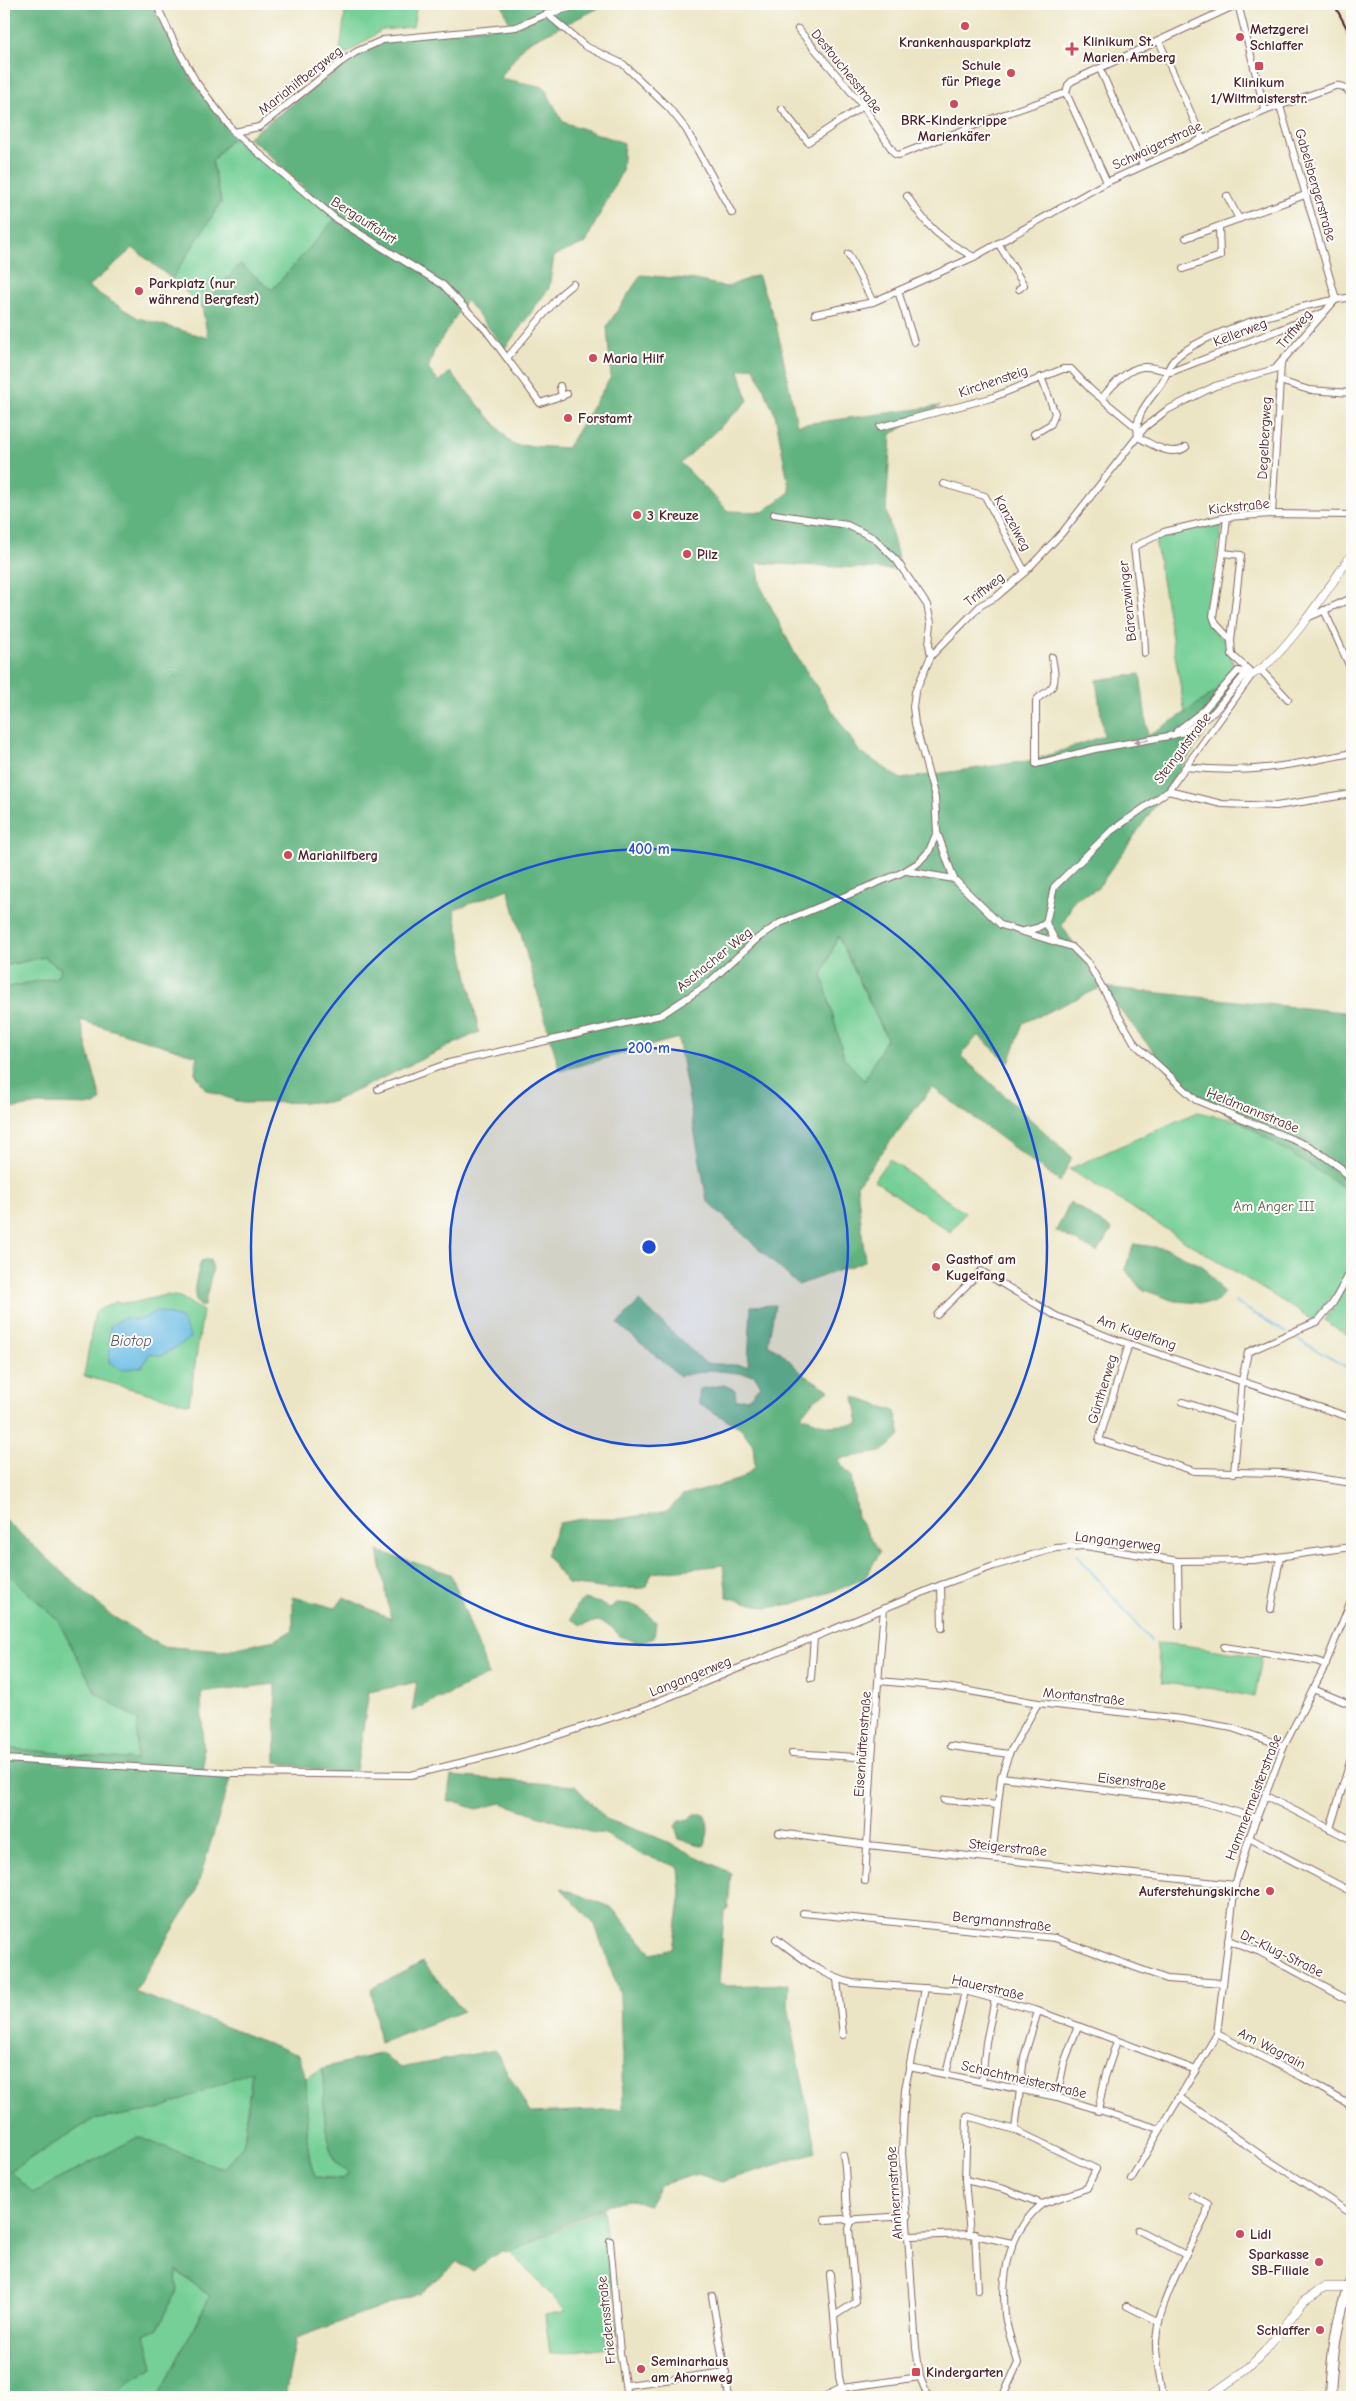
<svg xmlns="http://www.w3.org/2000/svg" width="1356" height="2401" font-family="'Comic Neue',sans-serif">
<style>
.green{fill:#75cf96;stroke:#607760}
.forest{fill:#60b27f;stroke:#556855;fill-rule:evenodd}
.water{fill:#69bce5;stroke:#5a6e88}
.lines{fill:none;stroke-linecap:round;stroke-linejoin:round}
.stream{stroke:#69bce5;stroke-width:2}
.minor-casing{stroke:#836461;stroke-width:8}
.tertiary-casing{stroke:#836461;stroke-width:9}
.primary-casing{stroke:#836461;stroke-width:12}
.minor{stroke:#fff;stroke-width:6}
.tertiary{stroke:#fff;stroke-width:8}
.primary{stroke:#fff;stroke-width:10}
.rail{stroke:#4a1f2b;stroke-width:2}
.oneway{fill:#ae9aa0}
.ring{fill:none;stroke:#1d4ed8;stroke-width:2.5}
.poi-dot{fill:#d1495b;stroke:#fdfcf7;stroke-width:2}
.labels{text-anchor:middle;stroke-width:4;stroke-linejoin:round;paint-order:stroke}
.poi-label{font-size:14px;font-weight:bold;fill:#4a1f2b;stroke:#fdfcf7;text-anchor:start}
.street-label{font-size:14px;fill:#4a1f2b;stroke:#fdfcf7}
.park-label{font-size:14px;fill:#595d50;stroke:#fdfcf7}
.water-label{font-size:15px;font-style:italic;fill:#55566c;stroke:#fdfcf7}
.centre{fill:#1d4ed8;stroke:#fdfcf7;stroke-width:2.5}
.ring-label{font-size:15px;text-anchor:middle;font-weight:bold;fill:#1d4ed8;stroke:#fdfcf7;stroke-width:4;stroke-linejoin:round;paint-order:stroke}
</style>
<rect width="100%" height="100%" fill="#fdfcf7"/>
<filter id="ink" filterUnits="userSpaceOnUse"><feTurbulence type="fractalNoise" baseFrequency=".02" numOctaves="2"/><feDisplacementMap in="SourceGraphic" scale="10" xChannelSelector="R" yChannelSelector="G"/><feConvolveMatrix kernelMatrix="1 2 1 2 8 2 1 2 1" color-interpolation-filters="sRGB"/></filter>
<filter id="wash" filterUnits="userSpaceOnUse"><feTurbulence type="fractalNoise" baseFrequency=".0096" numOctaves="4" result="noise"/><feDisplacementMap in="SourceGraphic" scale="20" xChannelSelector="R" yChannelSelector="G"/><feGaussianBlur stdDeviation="1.12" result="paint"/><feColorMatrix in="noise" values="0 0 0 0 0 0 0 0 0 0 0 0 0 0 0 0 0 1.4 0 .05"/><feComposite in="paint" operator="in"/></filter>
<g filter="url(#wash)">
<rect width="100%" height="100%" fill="#ece5c5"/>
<!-- green -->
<g class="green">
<polygon points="346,4 417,4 413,27 382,30 339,59"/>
<polygon points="233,137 336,219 272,290 240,264 202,307 172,279 221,202 212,160"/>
<polygon points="1222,525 1208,613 1212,631 1226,641 1237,676 1185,713 1155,539 1177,532"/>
<polygon points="838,936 887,1039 864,1081 844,1058 822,975"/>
<polygon points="44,957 61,969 57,977 4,988 4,966"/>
<polygon points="1197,1112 1316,1138 1352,1185 1352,1266 1344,1281 1313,1320 1069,1169"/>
<polygon points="889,1159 965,1213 950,1232 874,1180"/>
<polygon points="1352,1276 1352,1338 1324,1320 1333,1309"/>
<polygon points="166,1295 180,1297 203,1311 189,1404 84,1376 95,1312 115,1302 132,1303"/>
<polygon points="4,1570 57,1619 96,1693 138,1720 137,1760 4,1748"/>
<polygon points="1156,1643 1183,1645 1262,1657 1255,1697 1215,1689 1162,1683"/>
<path d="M 323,2068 C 324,2095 322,2137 335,2161 C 338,2166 345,2170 349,2174 L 342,2179 L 316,2177 C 304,2157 306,2103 306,2078 Z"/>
<polygon points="252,2070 244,2143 224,2169 138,2137 33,2193 10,2171 92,2120 156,2110"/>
<polygon points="603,2209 617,2335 605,2336 607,2347 550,2354 545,2315 566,2311 511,2252"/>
<polygon points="175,2270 210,2296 158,2397 118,2397 116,2395 130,2381 153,2367 145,2335 158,2329 177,2289"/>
</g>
<!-- forest -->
<g class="forest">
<path d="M 4,4 L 151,4 L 192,80 L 233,137 L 212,161 L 221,202 L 172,279 L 133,248 L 88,287 L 138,318 L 208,338 L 202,307 L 240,264 L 272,290 L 335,219 L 260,146 L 247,138 L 380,39 L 510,25 L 502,4 L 607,4 L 525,44 L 500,78 L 544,87 L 563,122 L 624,143 L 622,171 L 585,243 L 554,256 L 549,288 L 505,348 L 466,300 L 434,351 L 428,369 L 439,382 L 450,372 L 513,445 L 567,448 L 611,377 L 607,326 L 641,275 L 696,280 L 726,287 L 758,275 L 776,324 L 797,425 L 940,406 L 891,434 L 886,510 L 901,570 L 757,563 L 761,587 L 795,654 L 859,751 L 901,779 L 1035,760 L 1104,736 L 1096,680 L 1140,674 L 1148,736 L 1185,713 L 1237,676 L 1240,682 L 1115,864 L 1097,889 L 1074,900 L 1062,926 L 1102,987 L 1352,1013 L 1352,1193 L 1177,1081 L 1102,987 L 1023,1023 L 1009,1063 L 978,1035 L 961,1056 L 1072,1157 L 1060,1182 L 932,1087 L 857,1185 L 865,1261 L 798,1285 L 707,1201 L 678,1038 L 560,1071 L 508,889 L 454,910 L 479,1032 L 332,1102 L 242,1103 L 206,1090 L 195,1073 L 197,1056 L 80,1020 L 101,1100 L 96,1105 L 39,1104 L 4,1110 L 4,988 L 57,977 L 61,969 L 44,957 L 4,966 ZM 754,367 L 775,414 L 790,492 L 763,512 L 728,511 L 681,463 L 748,401 L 739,370 ZM 838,936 L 887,1038 L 864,1081 L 844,1058 L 822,975 Z"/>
<polygon points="1070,1202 1112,1230 1097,1252 1056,1231"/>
<polygon points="1134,1244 1168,1249 1204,1267 1224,1293 1214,1304 1175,1301 1141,1289 1125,1269"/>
<path d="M 205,1260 L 210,1260 L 213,1268 L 204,1306 L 200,1306 C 189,1295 198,1274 201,1261 Z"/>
<polygon points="639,1301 705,1363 748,1366 751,1306 775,1305 768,1344 782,1353 803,1374 829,1390 813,1401 801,1416 829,1426 859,1424 854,1397 895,1411 901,1436 881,1452 837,1459 851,1476 857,1517 880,1552 865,1578 837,1590 792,1604 767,1608 727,1597 723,1565 652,1573 645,1588 609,1589 568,1584 546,1555 559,1523 582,1519 619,1519 668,1511 682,1496 741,1479 755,1467 753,1445 741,1428 699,1404 699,1389 724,1385 735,1390 736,1400 749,1398 761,1385 754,1375 711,1370 680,1376 618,1324"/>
<path d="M 4,1519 L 109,1614 L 161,1646 L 222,1651 L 275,1640 L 293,1630 L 293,1597 L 336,1608 L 344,1597 L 391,1619 L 378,1551 L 451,1574 L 489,1675 L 412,1711 L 417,1682 L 369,1692 L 355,1777 L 276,1762 L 275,1684 L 201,1693 L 204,1771 L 232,1773 L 195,1894 L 135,1992 L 299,2055 C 301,2062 304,2069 305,2077 C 310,2104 302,2153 316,2177 L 342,2179 L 349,2174 C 344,2170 338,2166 335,2160 C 322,2136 324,2095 323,2068 L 381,2053 L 400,2068 L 495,2050 L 530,2113 L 623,2109 L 620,1994 L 595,1925 L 561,1888 L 611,1907 L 652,1954 L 673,1949 L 681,1894 L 679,1867 L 640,1854 L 605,1834 L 589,1832 L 501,1803 L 477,1809 L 447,1800 L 451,1776 L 575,1786 L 606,1819 L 656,1837 L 731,1873 L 728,1909 L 724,1912 L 719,1983 L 728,1986 L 789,1984 L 788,2006 L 816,2152 L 721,2182 L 698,2174 L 660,2185 L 649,2205 C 644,2204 637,2201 631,2200 C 609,2199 534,2241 511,2252 L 501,2251 L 472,2271 L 457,2262 L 421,2293 L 296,2338 L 285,2397 L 158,2397 L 210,2296 L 176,2270 L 177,2289 L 158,2329 L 145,2335 L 153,2367 L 130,2381 L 116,2395 L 118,2397 L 4,2397 L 4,1748 L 136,1760 L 138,1720 L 96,1693 L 57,1619 L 4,1571 L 4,1581 ZM 252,2071 L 244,2143 L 224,2169 L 138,2137 L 33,2193 L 10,2171 L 92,2120 L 156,2110 Z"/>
<path d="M 584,1599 L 600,1603 L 609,1609 L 616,1603 C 635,1603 644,1609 656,1622 L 654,1638 L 639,1643 L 620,1636 L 610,1626 L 598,1621 L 581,1625 L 571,1619 L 576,1606 Z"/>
<path d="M 695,1814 L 704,1814 C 710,1825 709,1835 703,1846 L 679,1839 L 675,1826 L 680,1821 L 689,1819 Z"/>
<polygon points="423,1962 463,2011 380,2043 371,1989"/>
</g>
<!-- water -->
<polygon class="water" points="156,1311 181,1318 191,1338 161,1356 150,1353 142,1367 121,1370 109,1362 110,1326 123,1318 140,1320"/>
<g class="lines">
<!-- stream -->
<g class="stream">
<polyline points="1235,1302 1287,1333"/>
<polyline points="1291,1336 1352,1370"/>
<polyline points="1076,1554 1151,1641"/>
</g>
</g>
</g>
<g filter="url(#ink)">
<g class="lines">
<defs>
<g id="minor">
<polyline points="156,4 176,46 196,82 234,132 336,219 443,285 486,330 540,403 567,394"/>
<polyline points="1238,4 1265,111"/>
<polyline points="547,14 585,46 623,64 669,108 686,129 732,213"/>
<polyline points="798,29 863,106 895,154 899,155 999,116 1066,93"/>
<polyline points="1159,41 1202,138"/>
<polyline points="1100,69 1143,165"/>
<polyline points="1066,93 1068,85 1072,81 1238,4"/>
<polyline points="1066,93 1107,182"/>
<polyline points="1280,106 1336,299"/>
<polyline points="782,109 808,142 863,106"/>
<polyline points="234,132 259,127 341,62 356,52 383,40 516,27 547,14 585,4"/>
<path d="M 907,196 C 928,228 940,239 974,257 L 1107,182 L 1265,111 L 1335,86 C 1344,85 1348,89 1352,97"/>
<polyline points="1227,196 1239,219"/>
<polyline points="1186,238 1305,195"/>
<polyline points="998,243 1024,285 1019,289"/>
<polyline points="848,254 873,302"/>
<polyline points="1183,269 1220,256 1219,227"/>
<polyline points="898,291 914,342"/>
<polyline points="815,314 873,302 974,257"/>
<polyline points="507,358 562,293 573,284"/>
<polyline points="1280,381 1309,390 1352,393"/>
<polyline points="560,386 562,397"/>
<path d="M 1102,398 C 1111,387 1127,368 1143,367 C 1152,366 1162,370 1171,372 L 1322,313"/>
<polyline points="880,427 991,398 1063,369 1071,369 1091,390 1136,427"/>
<polyline points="1034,434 1051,424 1055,413 1041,377"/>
<path d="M 1186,447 C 1172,458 1151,444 1138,437 C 1134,413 1149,402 1161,384 C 1168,374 1168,363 1179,355 C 1215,327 1306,304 1352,297"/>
<polyline points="944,484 985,496 1025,572"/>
<polyline points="774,514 847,525 874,538 897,561 927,605 931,623 929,645 931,656"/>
<polyline points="1272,514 1281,363"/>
<polyline points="1227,517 1223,553 1213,616 1216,624 1231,640"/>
<polyline points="1223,553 1241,555 1231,640 1232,655 1253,674"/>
<polyline points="1324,610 1350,667 1352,667"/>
<polyline points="1307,618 1352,598"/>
<polyline points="1145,653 1144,629 1134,547 1164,532 1227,517 1272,514 1352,515"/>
<path d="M 1052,657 C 1053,665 1058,681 1051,688 C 1046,694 1040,694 1036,701 L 1036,764 L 1095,749 L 1169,736 L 1187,731 L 1214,712 L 1243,677 L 1253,674"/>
<polyline points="1261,670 1288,699"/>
<polyline points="1177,731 1203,711 1238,671 1252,674"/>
<path d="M 1186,767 C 1248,775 1292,765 1352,753"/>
<polyline points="1168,791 1222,804 1276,806 1352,794"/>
<polyline points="937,832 954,879"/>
<polyline points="907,871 954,879 1001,925 1072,947 1088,963 1135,1044 1196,1100 1311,1147 1341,1168 1352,1182"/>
<polyline points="1024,931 1037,928 1046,923"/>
<polyline points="1056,942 1046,923 1054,887 1111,831 1168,791 1252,675"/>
<polyline points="378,1089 449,1063 661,1015 705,986 758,938 780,923 901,873 918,863 929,851 937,832 935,798 915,724 913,707 915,692 931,656 981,605 996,597 1025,572 1062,533 1145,427 1167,410 1215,386 1275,369 1336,299"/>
<polyline points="937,1315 981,1271 1056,1316 1111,1338 1352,1418"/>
<polyline points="1129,1344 1099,1440 1194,1471 1282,1473 1352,1483"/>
<polyline points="1183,1402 1239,1420"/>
<polyline points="1234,1473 1242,1380 1248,1352 1318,1321 1333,1303 1352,1269"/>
<polyline points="1178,1561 1179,1626"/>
<polyline points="941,1585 942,1628"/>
<polyline points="1271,1609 1280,1557"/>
<polyline points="1224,1647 1317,1661 1326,1665"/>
<polyline points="811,1678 814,1637"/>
<polyline points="879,1681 946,1687 1038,1703 1181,1719 1232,1728 1284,1746"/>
<polyline points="1313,1689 1352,1705"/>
<polyline points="951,1746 1009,1754"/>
<polyline points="792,1753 872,1758"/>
<polyline points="4,1759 232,1773 411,1775 516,1749 647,1706 941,1585 994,1566 1056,1548 1085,1546 1178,1561 1254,1560 1352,1547"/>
<polyline points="1001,1777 1202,1802 1257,1818"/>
<polyline points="1266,1796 1352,1840"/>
<polyline points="944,1800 998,1805"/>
<polyline points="1330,1829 1352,1755"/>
<polyline points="779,1833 868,1845 1235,1885"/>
<polyline points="1249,1838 1352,1892"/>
<polyline points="992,1858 1001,1777 1009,1754 1038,1703"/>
<polyline points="865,1881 872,1758 884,1608"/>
<polyline points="803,1913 1055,1938 1167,1979 1223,1983"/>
<path d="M 776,1939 C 800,1957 823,1976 852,1983 L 965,1991 L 1038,2011 L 1196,2070"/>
<polyline points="1228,1940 1260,1952 1352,2002"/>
<polyline points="837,1979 843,2035"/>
<polyline points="925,1988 905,2089 902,2153 916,2347 920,2377 928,2397"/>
<polyline points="1217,2034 1302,2077 1352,2106"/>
<polyline points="909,2067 1057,2097 1160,2129"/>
<polyline points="946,2074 965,1991"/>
<polyline points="982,2081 986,2042 995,1999"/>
<polyline points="1057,2097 1064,2063 1078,2026"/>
<polyline points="1179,2097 1262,2156 1352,2214"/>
<polyline points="1098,2111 1105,2077 1117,2041"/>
<polyline points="1015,2130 967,2116 965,2180 1004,2189 1042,2204 1087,2188 1096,2169 1015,2130 1024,2057 1038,2011"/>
<path d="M 843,2155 C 849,2177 842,2202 851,2222"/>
<polyline points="1131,2179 1217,2034 1235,1885 1249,1838 1284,1746 1324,1668 1352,1598"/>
<polyline points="965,2180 970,2234"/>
<polyline points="825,2220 843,2219 851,2222"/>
<polyline points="1138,2230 1186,2255"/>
<polyline points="975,2234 978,2290"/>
<polyline points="910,2236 970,2234 1012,2243"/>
<polyline points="610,2241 620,2352 627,2397"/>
<polyline points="830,2274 834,2316"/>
<polyline points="712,2296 729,2397"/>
<polyline points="1127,2306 1159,2322"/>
<polyline points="627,2385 726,2372"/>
<polyline points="823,2397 842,2388 920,2377"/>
<polyline points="844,2397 839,2377 834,2316 856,2302 849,2229 851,2222 857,2219 908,2216"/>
<polyline points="960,2397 967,2397"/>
<path d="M 999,2397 L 1004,2394 L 1018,2363 C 1014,2348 1007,2331 1005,2315 C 1001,2274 1009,2231 1042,2204"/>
<path d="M 1163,2397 C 1161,2379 1155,2358 1156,2340 C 1159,2299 1188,2252 1206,2216 L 1208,2204 L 1191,2195"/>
</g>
<g id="tertiary">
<path d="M 1253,674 C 1283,659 1331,584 1352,554"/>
<polyline points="1208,2397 1246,2370 1265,2351 1304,2301 1325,2287 1349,2287"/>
</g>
<path id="primary" d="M 1330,2397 C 1332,2358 1336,2316 1352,2279"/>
</defs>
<!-- minor casing -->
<use href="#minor" class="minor-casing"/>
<!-- tertiary casing -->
<use href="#tertiary" class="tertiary-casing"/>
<!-- primary casing -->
<use href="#primary" class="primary-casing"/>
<!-- minor -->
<use href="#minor" class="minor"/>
<!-- tertiary -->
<use href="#tertiary" class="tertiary"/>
<!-- primary -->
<use href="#primary" class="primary"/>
<!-- rail -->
<g class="rail">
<polyline points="1334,4 1352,38"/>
<polyline points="1349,4 1352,10"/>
</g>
</g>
<!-- one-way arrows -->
<defs><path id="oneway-solid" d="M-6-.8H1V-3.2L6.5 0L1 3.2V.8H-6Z" transform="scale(1.25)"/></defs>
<use class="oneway" href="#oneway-solid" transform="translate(1141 741) rotate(170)"/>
</g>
<!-- distance rings -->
<circle cx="649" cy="1247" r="199" fill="#1d4ed8" fill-opacity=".12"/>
<g class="ring">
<circle cx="649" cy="1247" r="199"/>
<circle cx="649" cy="1247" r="398"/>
</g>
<!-- markers -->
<g class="poi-dot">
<circle cx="965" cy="26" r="5"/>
<circle cx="1240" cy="37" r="5"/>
<path d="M1069.5 41.5h5v5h5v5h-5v5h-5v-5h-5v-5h5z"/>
<rect x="1254" y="61" width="10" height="10" rx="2.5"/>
<circle cx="1011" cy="73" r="5"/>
<circle cx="954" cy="104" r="5"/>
<circle cx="139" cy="291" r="5"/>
<circle cx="593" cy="358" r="5"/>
<circle cx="568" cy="418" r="5"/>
<circle cx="637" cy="515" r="5"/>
<circle cx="687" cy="554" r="5"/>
<circle cx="288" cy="855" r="5"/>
<circle cx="936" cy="1267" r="5"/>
<circle cx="1270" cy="1891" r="5"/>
<circle cx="1240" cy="2234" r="5"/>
<circle cx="1319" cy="2262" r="5"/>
<circle cx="1320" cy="2330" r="5"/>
<circle cx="641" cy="2369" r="5"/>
<rect x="911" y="2367" width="10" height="10" rx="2.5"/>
</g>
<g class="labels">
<!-- poi labels -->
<g class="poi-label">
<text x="1250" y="34">Metzgerei<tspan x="1250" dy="16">Schlaffer</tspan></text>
<text x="1083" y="46">Klinikum St.<tspan x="1083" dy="16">Marien Amberg</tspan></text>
<text x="965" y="47" text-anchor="middle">Krankenhausparkplatz</text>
<text x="1001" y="70" text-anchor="end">Schule<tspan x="1001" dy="16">für Pflege</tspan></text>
<text x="1259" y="87" text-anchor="middle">Klinikum<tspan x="1259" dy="16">1/Wiltmaisterstr.</tspan></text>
<text x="954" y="125" text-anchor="middle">BRK-Kinderkrippe<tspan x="954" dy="16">Marienkäfer</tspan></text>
<text x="149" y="288">Parkplatz (nur<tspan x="149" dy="16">während Bergfest)</tspan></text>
<text x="603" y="363">Maria Hilf</text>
<text x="578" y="423">Forstamt</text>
<text x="647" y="520">3 Kreuze</text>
<text x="697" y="559">Pilz</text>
<text x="298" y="860">Mariahilfberg</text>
<text x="946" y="1264">Gasthof am<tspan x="946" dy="16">Kugelfang</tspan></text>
<text x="1260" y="1896" text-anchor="end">Auferstehungskirche</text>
<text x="1250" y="2239">Lidl</text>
<text x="1309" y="2259" text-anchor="end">Sparkasse<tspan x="1309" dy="16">SB-Filiale</tspan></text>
<text x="1310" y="2335" text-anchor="end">Schlaffer</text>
<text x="651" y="2366">Seminarhaus<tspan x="651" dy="16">am Ahornweg</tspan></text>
<text x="926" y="2377">Kindergarten</text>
</g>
<!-- street labels -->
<g class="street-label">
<text transform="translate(847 71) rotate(51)" y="5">Destouchesstraße</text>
<text transform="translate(300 80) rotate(-38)" y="5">Mariahilfbergweg</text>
<text transform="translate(1157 145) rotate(-25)" y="5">Schwaigerstraße</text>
<text transform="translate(1316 185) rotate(74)" y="5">Gabelsbergerstraße</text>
<text transform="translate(364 220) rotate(33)" y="5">Bergauffahrt</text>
<text transform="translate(1294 329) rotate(-50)" y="5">Triftweg</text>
<text transform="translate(1240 332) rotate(-21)" y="5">Kellerweg</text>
<text transform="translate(993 381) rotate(-19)" y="5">Kirchensteig</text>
<text transform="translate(1264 438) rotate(-87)" y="5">Degelbergweg</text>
<text transform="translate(1239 506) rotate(-6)" y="5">Kickstraße</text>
<text transform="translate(1013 523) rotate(61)" y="5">Kanzelweg</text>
<text transform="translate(984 589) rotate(-38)" y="5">Triftweg</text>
<text transform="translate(1127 601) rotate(-96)" y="5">Bärenzwinger</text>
<text transform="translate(1182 748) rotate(-53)" y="5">Steingutstraße</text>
<text transform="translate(714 959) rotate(-39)" y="5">Aschacher Weg</text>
<text transform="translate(1253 1110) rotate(22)" y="5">Heldmannstraße</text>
<text transform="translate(1137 1332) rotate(19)" y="5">Am Kugelfang</text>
<text transform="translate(1102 1389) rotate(-73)" y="5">Güntherweg</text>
<text transform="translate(1118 1541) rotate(7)" y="5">Langangerweg</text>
<text transform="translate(690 1676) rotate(-22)" y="5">Langangerweg</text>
<text transform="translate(1084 1696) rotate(6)" y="5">Montanstraße</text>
<text transform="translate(862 1744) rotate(-86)" y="5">Eisenhüttenstraße</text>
<text transform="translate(1132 1781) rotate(7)" y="5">Eisenstraße</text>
<text transform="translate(1253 1797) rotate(-69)" y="5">Hammermeisterstraße</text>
<text transform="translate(1008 1847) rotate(6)" y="5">Steigerstraße</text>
<text transform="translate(1002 1921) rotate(6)" y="5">Bergmannstraße</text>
<text transform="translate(1282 1953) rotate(26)" y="5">Dr.-Klug-Straße</text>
<text transform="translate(988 1987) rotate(13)" y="5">Hauerstraße</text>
<text transform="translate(1272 2048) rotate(27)" y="5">Am Wagrain</text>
<text transform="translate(1024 2079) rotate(13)" y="5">Schachtmeisterstraße</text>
<text transform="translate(894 2193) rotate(-94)" y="5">Ahnherrnstraße</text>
<text transform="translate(606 2320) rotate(-96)" y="5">Friedensstraße</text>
</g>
<!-- park labels -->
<g class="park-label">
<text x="1274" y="1211">Am Anger III</text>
</g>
<!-- water labels -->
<g class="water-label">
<text x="131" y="1346">Biotop</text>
</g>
</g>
<circle cx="649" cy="1247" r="8" class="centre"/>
<g class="ring-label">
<text x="649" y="854">400 m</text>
<text x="649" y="1053">200 m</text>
</g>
<!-- margin -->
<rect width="1356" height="2401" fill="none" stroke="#fdfcf7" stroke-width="20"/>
</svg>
